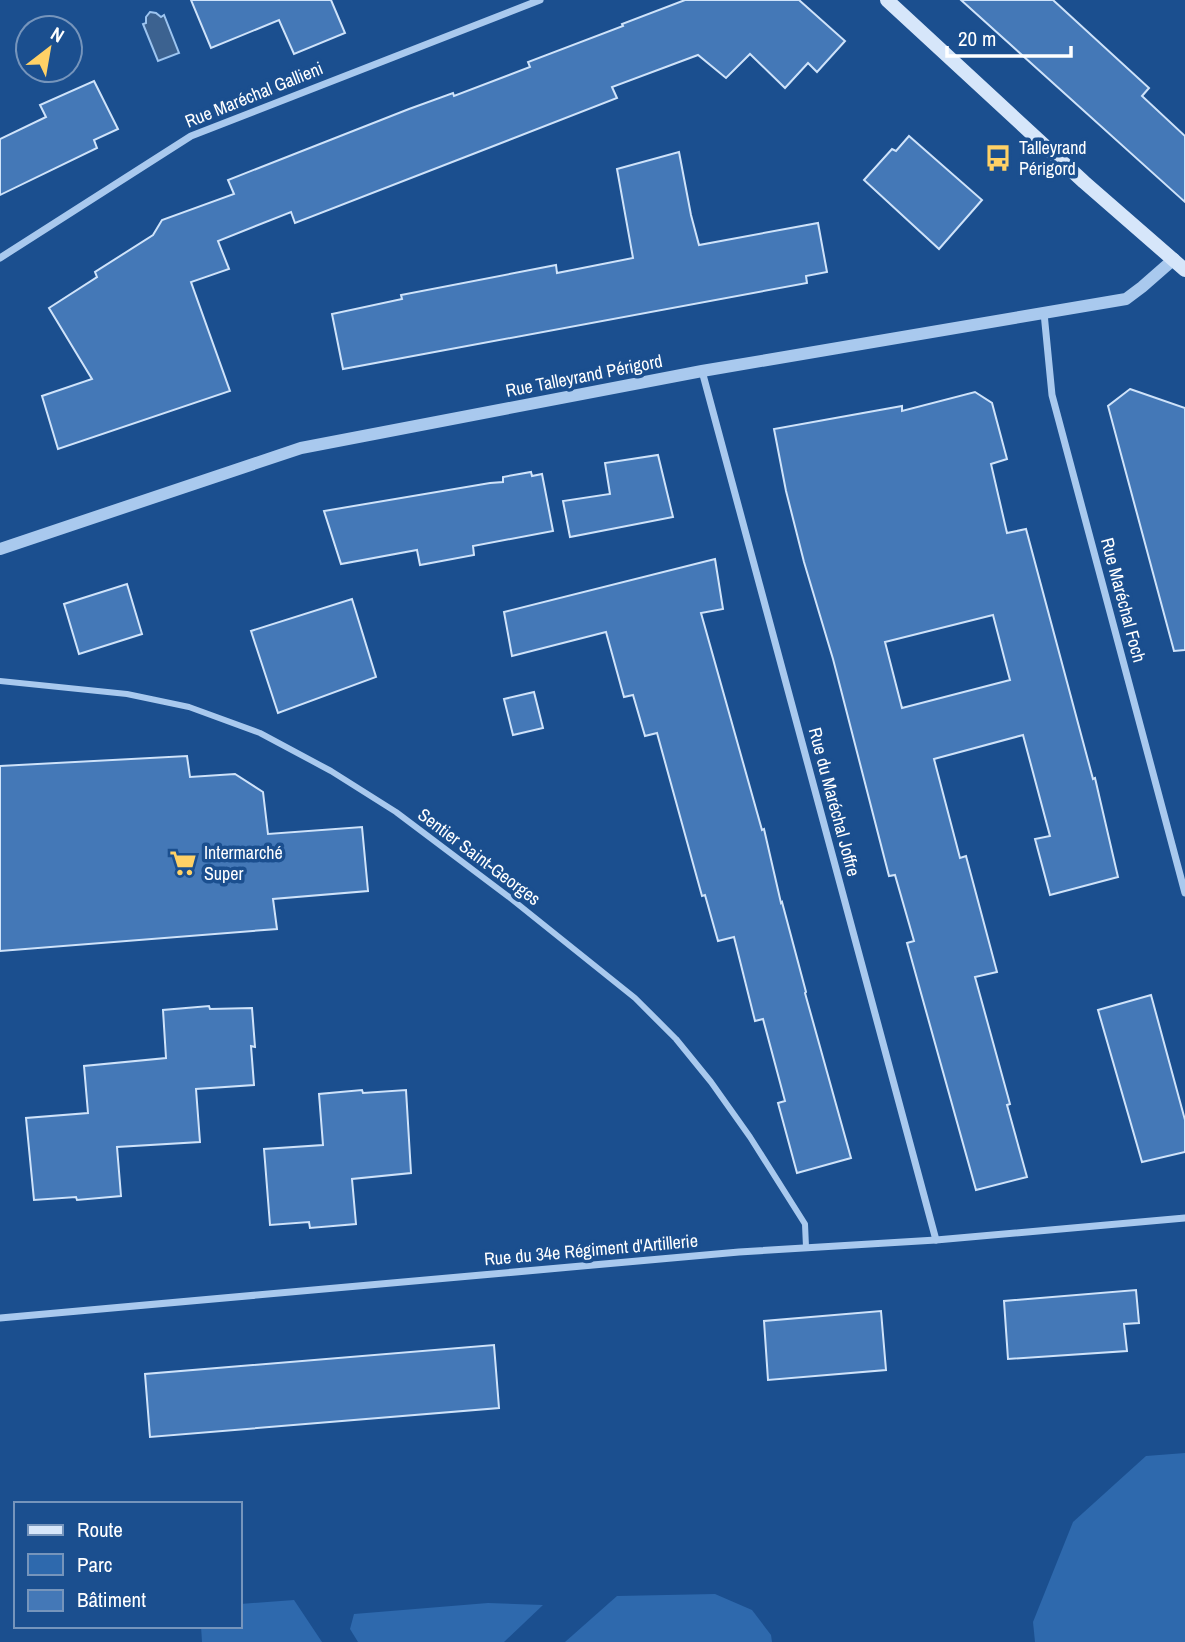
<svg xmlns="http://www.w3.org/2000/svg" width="1185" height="1642" font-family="'Archivo Narrow',sans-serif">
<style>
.green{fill:#2e69ad}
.water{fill:#3c6290;stroke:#9cc4f0;stroke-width:2}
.building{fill:#4478b7;stroke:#cfe3fa;stroke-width:2;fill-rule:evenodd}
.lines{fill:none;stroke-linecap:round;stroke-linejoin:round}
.pedestrian{stroke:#a9c9ee;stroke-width:6}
.minor{stroke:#a9c9ee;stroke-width:7}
.tertiary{stroke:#a9c9ee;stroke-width:12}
.secondary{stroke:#d6e6fa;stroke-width:14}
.labels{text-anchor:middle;stroke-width:7;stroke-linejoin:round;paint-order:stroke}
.street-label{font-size:18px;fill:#fff;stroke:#1b4f8f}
.poi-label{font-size:18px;fill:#fff;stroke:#1b4f8f;text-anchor:start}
</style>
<rect width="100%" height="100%" fill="#1b4f8f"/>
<!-- green -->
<g class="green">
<polygon points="1185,1453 1185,1642 1035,1642 1033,1622 1073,1522 1146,1456"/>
<polygon points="715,1594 752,1610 771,1635 772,1642 565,1642 617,1596"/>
<polygon points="294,1600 322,1642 202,1642 201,1626 240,1626 240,1604"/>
<polygon points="488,1603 543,1605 504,1642 358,1642 350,1629 354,1614"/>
</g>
<!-- water -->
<polygon class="water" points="150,12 156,13 161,17 164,15 179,53 158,61 143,24 146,23 146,17"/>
<!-- building -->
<g class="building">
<polygon points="191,0 331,0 345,33 294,54 279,20 211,48"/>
<polygon points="685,0 799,0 845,41 817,72 808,63 785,88 750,54 726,78 698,55 612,87 617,98 491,147 295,223 291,212 218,241 229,269 191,282 230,391 58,449 42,396 92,379 49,308 97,277 95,272 153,235 162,220 234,194 228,180 409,109 453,93 454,96 530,67 528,62 623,26 622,24"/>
<polygon points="961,0 1053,0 1149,88 1142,96 1185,136 1185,202"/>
<polygon points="94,81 118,129 94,140 97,148 0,195 0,139 46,117 40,105"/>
<polygon points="909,136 982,200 939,249 864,180 892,149 896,151"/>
<polygon points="679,152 691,215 699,245 818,223 827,272 806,276 807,283 343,369 332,314 402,299 401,295 556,265 557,273 633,258 617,169"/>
<polygon points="1130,389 1185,408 1185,650 1174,651 1108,406"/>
<path d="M 975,392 L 992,403 L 1007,459 L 991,464 L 1007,533 L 1026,529 L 1093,779 L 1095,778 L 1118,877 L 1050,895 L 1035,839 L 1050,836 L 1023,735 L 934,759 L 960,858 L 966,856 L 997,972 L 975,977 L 1010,1104 L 1007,1105 L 1027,1177 L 976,1190 L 907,943 L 914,941 L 895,875 L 889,876 L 833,659 L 804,562 L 786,491 L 774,429 L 902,406 L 902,411 ZM 993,615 L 1010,680 L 902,708 L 885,642 Z"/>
<polygon points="658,455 673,517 570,537 563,501 610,494 605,463"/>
<polygon points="531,472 532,476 542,474 553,531 473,546 474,555 420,565 417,550 341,564 324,511 490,483 503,482 503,477"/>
<polygon points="715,559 723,609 701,613 762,830 764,829 781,903 782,902 806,992 805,993 851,1158 797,1173 778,1103 785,1101 763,1019 755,1021 734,937 718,941 705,895 702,896 657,733 645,736 633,695 624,697 606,632 512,656 504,612"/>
<polygon points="127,584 142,634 79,654 64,604"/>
<polygon points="352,599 376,677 278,713 251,631"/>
<polygon points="534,692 543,728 513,735 504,699"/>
<polygon points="187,756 190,777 235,774 263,792 268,834 362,827 368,891 273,899 277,929 0,951 0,766"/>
<polygon points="1151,995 1185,1120 1185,1152 1142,1162 1098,1010"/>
<polygon points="209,1006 210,1009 252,1008 255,1047 251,1046 254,1085 196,1089 200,1142 117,1147 121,1196 77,1200 76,1197 34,1200 26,1118 88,1113 84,1066 166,1058 163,1010"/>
<polygon points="362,1090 363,1093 406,1090 411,1173 352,1179 356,1224 310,1228 309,1222 270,1225 264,1149 323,1145 319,1094"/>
<polygon points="1136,1290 1139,1323 1124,1324 1127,1351 1008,1359 1004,1301"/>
<polygon points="881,1311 886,1370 768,1380 764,1321"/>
<polygon points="494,1345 499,1408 150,1437 145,1374"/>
</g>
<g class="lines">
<!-- pedestrian -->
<polyline class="pedestrian" points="0,681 127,694 189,707 260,733 331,771 396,812 509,897 635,998 676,1039 711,1082 750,1137 805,1224 806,1247"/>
<!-- minor -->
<g class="minor">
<polyline points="0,258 191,136 540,0"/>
<polyline points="1044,313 1052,395 1185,893"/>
<polyline points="702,371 936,1240"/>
<polyline points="0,1318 739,1252 936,1240 1185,1218"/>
</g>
<!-- tertiary -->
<polyline class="tertiary" points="0,549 301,448 702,371 1126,299 1142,287 1174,259"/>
<!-- secondary -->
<polyline class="secondary" points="887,0 1084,182 1185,270"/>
</g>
<!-- icons -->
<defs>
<symbol id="bus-bare" viewBox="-9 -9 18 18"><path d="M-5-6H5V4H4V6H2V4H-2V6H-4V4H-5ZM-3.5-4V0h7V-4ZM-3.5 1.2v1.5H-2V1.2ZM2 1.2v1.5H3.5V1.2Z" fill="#ffd166" stroke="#1b4f8f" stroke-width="2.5" paint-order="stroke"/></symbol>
<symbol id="supermarket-bare" viewBox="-9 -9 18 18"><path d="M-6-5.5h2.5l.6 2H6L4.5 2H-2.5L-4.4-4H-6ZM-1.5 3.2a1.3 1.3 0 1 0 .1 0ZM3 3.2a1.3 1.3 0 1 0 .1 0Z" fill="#ffd166" stroke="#1b4f8f" stroke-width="2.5" paint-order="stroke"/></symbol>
</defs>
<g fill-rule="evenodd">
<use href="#bus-bare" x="979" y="139" width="38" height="38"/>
<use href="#supermarket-bare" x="164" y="844" width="38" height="38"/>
</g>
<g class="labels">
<!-- street labels -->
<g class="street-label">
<text transform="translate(254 95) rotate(-22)" y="6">Rue Maréchal Gallieni</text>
<text transform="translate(584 376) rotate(-11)" y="6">Rue Talleyrand Périgord</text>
<text transform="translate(1123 600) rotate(75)" y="6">Rue Maréchal Foch</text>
<text transform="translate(834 802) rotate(75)" y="6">Rue du Maréchal Joffre</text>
<text transform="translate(479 857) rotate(37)" y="6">Sentier Saint-Georges</text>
<text transform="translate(591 1250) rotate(-5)" y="6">Rue du 34e Régiment d'Artillerie</text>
</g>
<!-- poi labels -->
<g class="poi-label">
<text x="1019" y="154">Talleyrand<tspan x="1019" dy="21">Périgord</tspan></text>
<text x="204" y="859">Intermarché<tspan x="204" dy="21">Super</tspan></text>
</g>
</g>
<!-- legend -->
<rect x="14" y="1502" width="228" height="126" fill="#1b4f8f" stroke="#7695bc" stroke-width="2"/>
<rect x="28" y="1525" width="35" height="10" fill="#d6e6fa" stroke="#7695bc" stroke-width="2"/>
<text x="77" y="1537" font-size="21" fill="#ffffff">Route</text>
<rect x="28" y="1554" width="35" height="21" fill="#2e69ad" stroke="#7695bc" stroke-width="2"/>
<text x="77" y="1572" font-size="21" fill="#ffffff">Parc</text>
<rect x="28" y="1590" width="35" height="21" fill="#4478b7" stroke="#7695bc" stroke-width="2"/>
<text x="77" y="1607" font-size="21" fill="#ffffff">Bâtiment</text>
<!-- north arrow -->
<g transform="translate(49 49) rotate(31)"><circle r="33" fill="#1b4f8f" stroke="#7695bc" stroke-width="2"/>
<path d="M0-5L12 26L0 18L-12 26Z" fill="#ffd166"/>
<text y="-10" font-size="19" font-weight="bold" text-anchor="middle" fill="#ffffff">N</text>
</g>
<!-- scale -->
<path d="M947 46v10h124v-10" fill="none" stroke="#ffffff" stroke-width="3.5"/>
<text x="958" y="46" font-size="21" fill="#ffffff" stroke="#1b4f8f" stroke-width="5" paint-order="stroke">20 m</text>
</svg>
